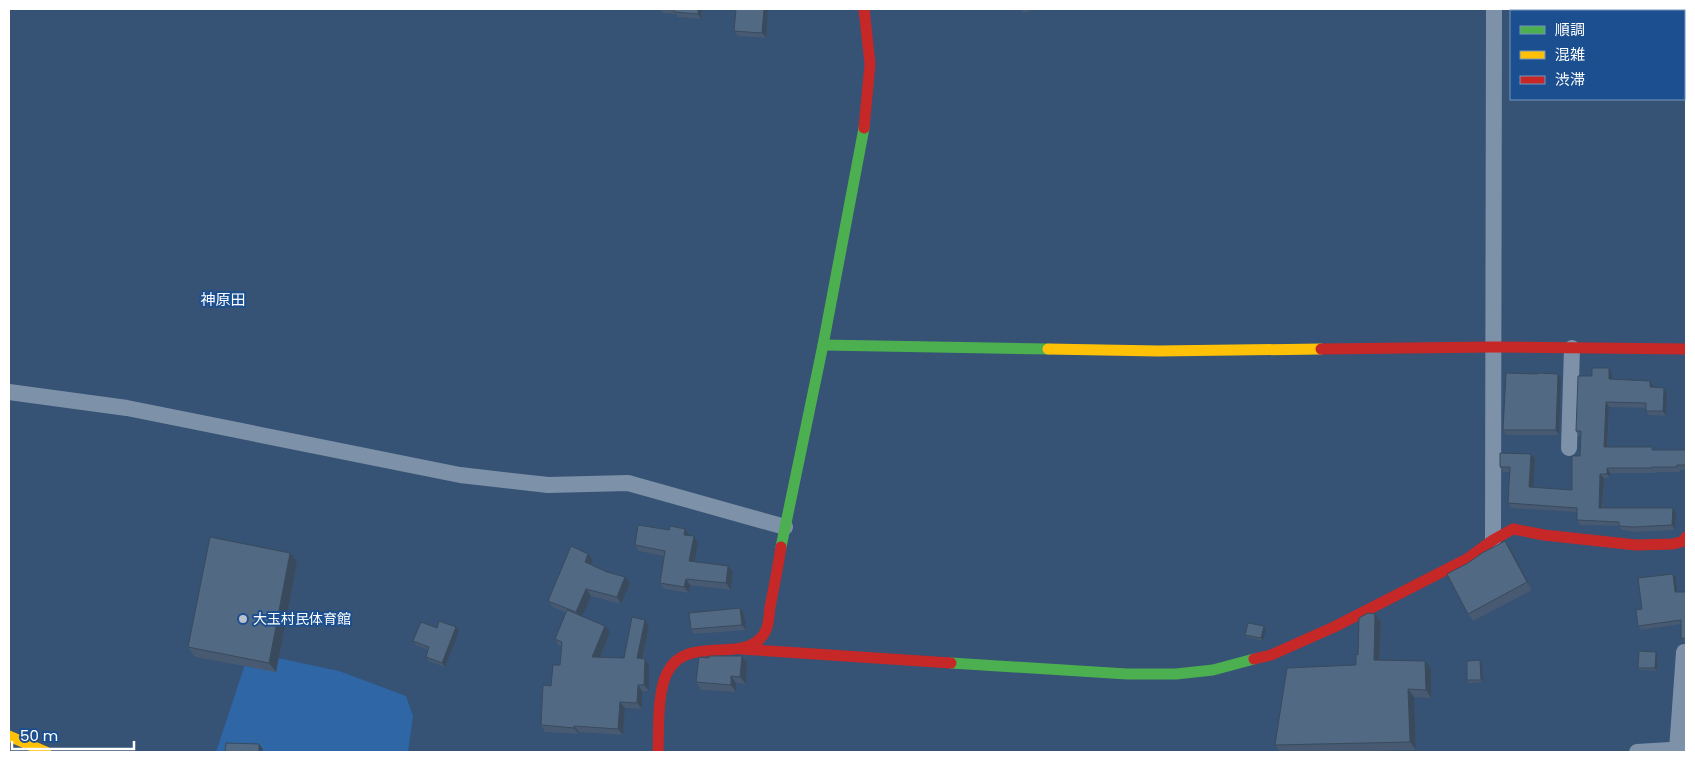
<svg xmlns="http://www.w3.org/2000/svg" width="1695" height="761" font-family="Poppins,'Noto Sans JP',sans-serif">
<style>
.green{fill:#2f66a5}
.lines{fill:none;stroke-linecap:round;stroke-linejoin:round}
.street{stroke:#7d92a8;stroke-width:16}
.fast{stroke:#4caf50;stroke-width:11}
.slow{stroke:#ffc107;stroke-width:11}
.jam{stroke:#c62828;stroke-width:11}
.wall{fill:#475a72}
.shaded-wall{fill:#394a5c}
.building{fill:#526984;stroke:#394a5c}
.poi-dot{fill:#b9c2ce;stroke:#1b4f8f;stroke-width:2}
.labels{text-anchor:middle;stroke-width:4;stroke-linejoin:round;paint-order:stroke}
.poi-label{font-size:14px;fill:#fff;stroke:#1b4f8f;text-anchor:start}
.neighbourhood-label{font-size:15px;fill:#fff;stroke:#1b4f8f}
</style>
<rect width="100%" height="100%" fill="#365274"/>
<!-- green -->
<polygon class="green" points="249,652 339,671 406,696 413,716 408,752 216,752"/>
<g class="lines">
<!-- street -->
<g class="street">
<polyline points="9,392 127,408 460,475 548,485 628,483 785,527"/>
<polyline points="1569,448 1572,348"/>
<polyline points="1493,540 1494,9"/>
<polyline points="1677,750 1684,652"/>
<polyline points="1637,752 1686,749"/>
</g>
<!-- fast -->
<g class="fast">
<polyline points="823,345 1048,349"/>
<polyline points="781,547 823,345 864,128"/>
<polyline points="951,663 1127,674 1176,674 1213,670 1254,659"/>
</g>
<!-- slow -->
<g class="slow">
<polyline points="1048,349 1158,351 1321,349"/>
<polyline points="9,736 46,752"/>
</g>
<!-- jam -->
<g class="jam">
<polyline points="864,9 870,64 864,128"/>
<polyline points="1321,349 1493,347 1686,349"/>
<polyline points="741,649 951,663"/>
<polyline points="1254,659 1271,655 1334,627 1467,559 1493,540 1513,529 1544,535 1636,545 1673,544 1684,541 1686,537"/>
<path d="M 658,752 C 659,729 657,693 667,673 C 687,631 749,668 766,630 C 769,624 769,614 770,607 C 774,587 778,567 781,547"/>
</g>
</g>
<!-- wall -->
<g class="wall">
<polygon points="660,9 702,9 701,19 678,17 676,14 663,13"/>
<polygon points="736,9 768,9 766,38 738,36 734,31"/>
<polygon points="1021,9 1032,9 1024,13"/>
<polygon points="1612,373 1612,380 1653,386 1653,388 1664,388 1667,393 1666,416 1649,415 1646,411 1646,408 1609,407 1608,447 1652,447 1654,450 1686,450 1686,470 1680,470 1680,472 1655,472 1655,473 1610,473 1610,478 1604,478 1603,508 1673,508 1676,513 1675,530 1637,532 1622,530 1619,526 1580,525 1577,520 1577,512 1511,508 1508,503 1509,472 1503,472 1500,467 1531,454 1535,459 1533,487 1572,490 1580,456 1580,436 1579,436 1576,431 1592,376"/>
<polygon points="1538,374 1558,374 1561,378 1559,435 1506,435 1503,430"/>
<polygon points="689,535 694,536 698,543 695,562 733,572 731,590 690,585 689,593 664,589 660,583 664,556 639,551 635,545"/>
<polygon points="1510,548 1532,590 1473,621 1468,614"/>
<polygon points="290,553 297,562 276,672 195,657 188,647"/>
<polygon points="588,554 593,560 591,565 630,583 621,604 591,596 582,616 610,632 600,658 624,658 645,620 649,626 643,658 649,665 649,691 642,691 642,709 625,708 623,735 579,732 579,734 545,732 541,725 551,686 560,665 561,646 559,646 555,639 566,613 553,607 548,601"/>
<polygon points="1673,574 1676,578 1678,592 1686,592 1686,642 1684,642 1681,638 1681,624 1641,630 1638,626 1642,609"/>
<polygon points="740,608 744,613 746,630 694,634 691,629"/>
<polygon points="1375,614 1381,622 1380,660 1431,669 1431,698 1414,697 1416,750 1325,752 1280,752 1275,745 1356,665 1358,655"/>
<polygon points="1264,626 1266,629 1263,641 1247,637 1245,635"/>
<polygon points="437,628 459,631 445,667 429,661 426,657 428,650 416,645 413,641"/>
<polygon points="1657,654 1657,671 1640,670 1638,668"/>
<polygon points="742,656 747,663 746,684 736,683 736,692 701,690 696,682 709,658"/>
<polygon points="1480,660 1482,663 1483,682 1469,683 1467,680"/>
</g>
<!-- shaded-wall -->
<g class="shaded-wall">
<polygon points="698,9 702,9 701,19 698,14"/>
<polygon points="764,9 768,9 766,38 762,33"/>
<polygon points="1609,368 1612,373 1612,384 1609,379"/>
<polygon points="1558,374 1561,378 1559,435 1556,430"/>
<polygon points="1650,381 1653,386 1653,392 1650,387"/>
<polygon points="1664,388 1667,393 1666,416 1663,411"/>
<polygon points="1606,402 1609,407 1607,452 1604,447"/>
<polygon points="1531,454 1535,459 1533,492 1529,487"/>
<polygon points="1607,468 1610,473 1610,478 1607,474"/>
<polygon points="1600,474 1604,478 1602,512 1599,508"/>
<polygon points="1673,508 1676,513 1675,530 1672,525"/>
<polygon points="685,529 689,535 684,535"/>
<polygon points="694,536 698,543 694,567 689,561"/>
<polygon points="1505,541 1510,548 1532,590 1527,582"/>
<polygon points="290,553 297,562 276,672 269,663"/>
<polygon points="588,554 593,560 589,569 585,562"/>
<polygon points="728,566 733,572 731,590 726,583"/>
<polygon points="1673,574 1676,578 1678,596 1675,592"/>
<polygon points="625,577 630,583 621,604 617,597"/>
<polygon points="686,579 690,585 689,593 684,587"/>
<polygon points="586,589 591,596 581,619 576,612"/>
<polygon points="740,608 744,613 746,630 742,625"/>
<polygon points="1375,614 1381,622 1379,668 1374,660"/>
<polygon points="645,620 649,626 641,665 637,658"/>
<polygon points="605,626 610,632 597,664 592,657"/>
<polygon points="1264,626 1266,629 1263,641 1261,638"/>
<polygon points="456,627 459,631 445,667 442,663"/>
<polygon points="1656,652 1657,654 1657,671 1655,668"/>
<polygon points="742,656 747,663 746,684 740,677"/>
<polygon points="645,659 649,665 649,691 644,685"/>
<polygon points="1480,660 1482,663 1483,682 1481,680"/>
<polygon points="1425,661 1431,669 1431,698 1426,690"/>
<polygon points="731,676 736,683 736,692 731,685"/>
<polygon points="638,685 642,691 642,709 637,703"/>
<polygon points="1408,689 1414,697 1416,750 1410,742"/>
<polygon points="620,702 625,708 623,735 618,729"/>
<polygon points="574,726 579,732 579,734 574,728"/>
<polygon points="259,744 263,749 262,752 259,752"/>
</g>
<!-- building -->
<g class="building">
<polygon points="668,9 698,9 698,14 674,12 675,9"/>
<polygon points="736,9 764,9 762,33 734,31"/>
<polygon points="1592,368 1609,368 1609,379 1650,381 1650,387 1664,388 1663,411 1646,411 1646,403 1606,402 1604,447 1652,447 1652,450 1686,450 1686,465 1677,465 1677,467 1652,467 1652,468 1607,468 1607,474 1600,474 1599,508 1673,508 1672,525 1633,527 1619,526 1619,522 1577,520 1577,508 1508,503 1510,467 1500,467 1500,453 1531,454 1529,487 1572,490 1572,456 1580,456 1581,431 1576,431 1578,376 1592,376"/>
<polygon points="1506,373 1538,374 1538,373 1558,374 1556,430 1503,430"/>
<polygon points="638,525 669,530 670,526 685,529 684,535 694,536 689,561 728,566 726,583 686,579 684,587 660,583 665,551 635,545"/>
<polygon points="210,537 290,553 269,663 188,647"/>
<polygon points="1505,541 1527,582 1468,614 1447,574 1468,563 1482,553"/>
<polygon points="571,546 588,554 585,562 607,572 625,577 617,597 586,589 576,612 548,601"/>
<polygon points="1673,574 1675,592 1686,592 1686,639 1681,638 1681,620 1638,626 1636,610 1642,609 1638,578"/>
<polygon points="740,608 742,625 691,629 689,613"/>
<polygon points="567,610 605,626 592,657 624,658 632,617 645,620 637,658 645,659 644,685 638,685 637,703 620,702 618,729 574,726 574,728 541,725 543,685 551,686 553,665 560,665 562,642 555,639"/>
<polygon points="1368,613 1375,614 1374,660 1425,661 1426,690 1408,689 1410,742 1275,745 1287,668 1356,665 1356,654 1358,655 1359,618"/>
<polygon points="439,621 456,627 442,663 426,657 429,647 413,641 421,622 437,628"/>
<polygon points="1248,623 1264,626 1261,638 1245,635"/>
<polygon points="1639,651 1656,652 1655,668 1638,668"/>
<polygon points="709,656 742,656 740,677 731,676 731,685 696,682 699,657 709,658"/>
<polygon points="1480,660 1481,680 1467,680 1467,661"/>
<polygon points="226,743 259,744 259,752 225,752"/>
</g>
<!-- markers -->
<circle class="poi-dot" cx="243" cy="619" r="5"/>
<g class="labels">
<!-- poi labels -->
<g class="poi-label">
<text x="253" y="624">大玉村民体育館</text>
</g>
<!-- neighbourhood labels -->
<g class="neighbourhood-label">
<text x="223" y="305">神原田</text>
</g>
</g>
<!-- border -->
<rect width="1695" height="761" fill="none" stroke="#ffffff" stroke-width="20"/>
<!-- legend -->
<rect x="1510" y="10" width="175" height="90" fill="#1b4f8f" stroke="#7695bc"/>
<rect x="1520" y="26" width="25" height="8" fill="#4caf50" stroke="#7695bc"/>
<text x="1555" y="35" font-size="15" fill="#ffffff">順調</text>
<rect x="1520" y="51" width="25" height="8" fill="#ffc107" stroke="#7695bc"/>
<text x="1555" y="60" font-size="15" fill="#ffffff">混雑</text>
<rect x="1520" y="76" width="25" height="8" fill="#c62828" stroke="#7695bc"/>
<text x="1555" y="85" font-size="15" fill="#ffffff">渋滞</text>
<!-- scale -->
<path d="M12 741v8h122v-8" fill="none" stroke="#ffffff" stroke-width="2.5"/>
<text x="20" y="741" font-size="15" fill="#ffffff" stroke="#1b4f8f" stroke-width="4" paint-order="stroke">50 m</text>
</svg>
